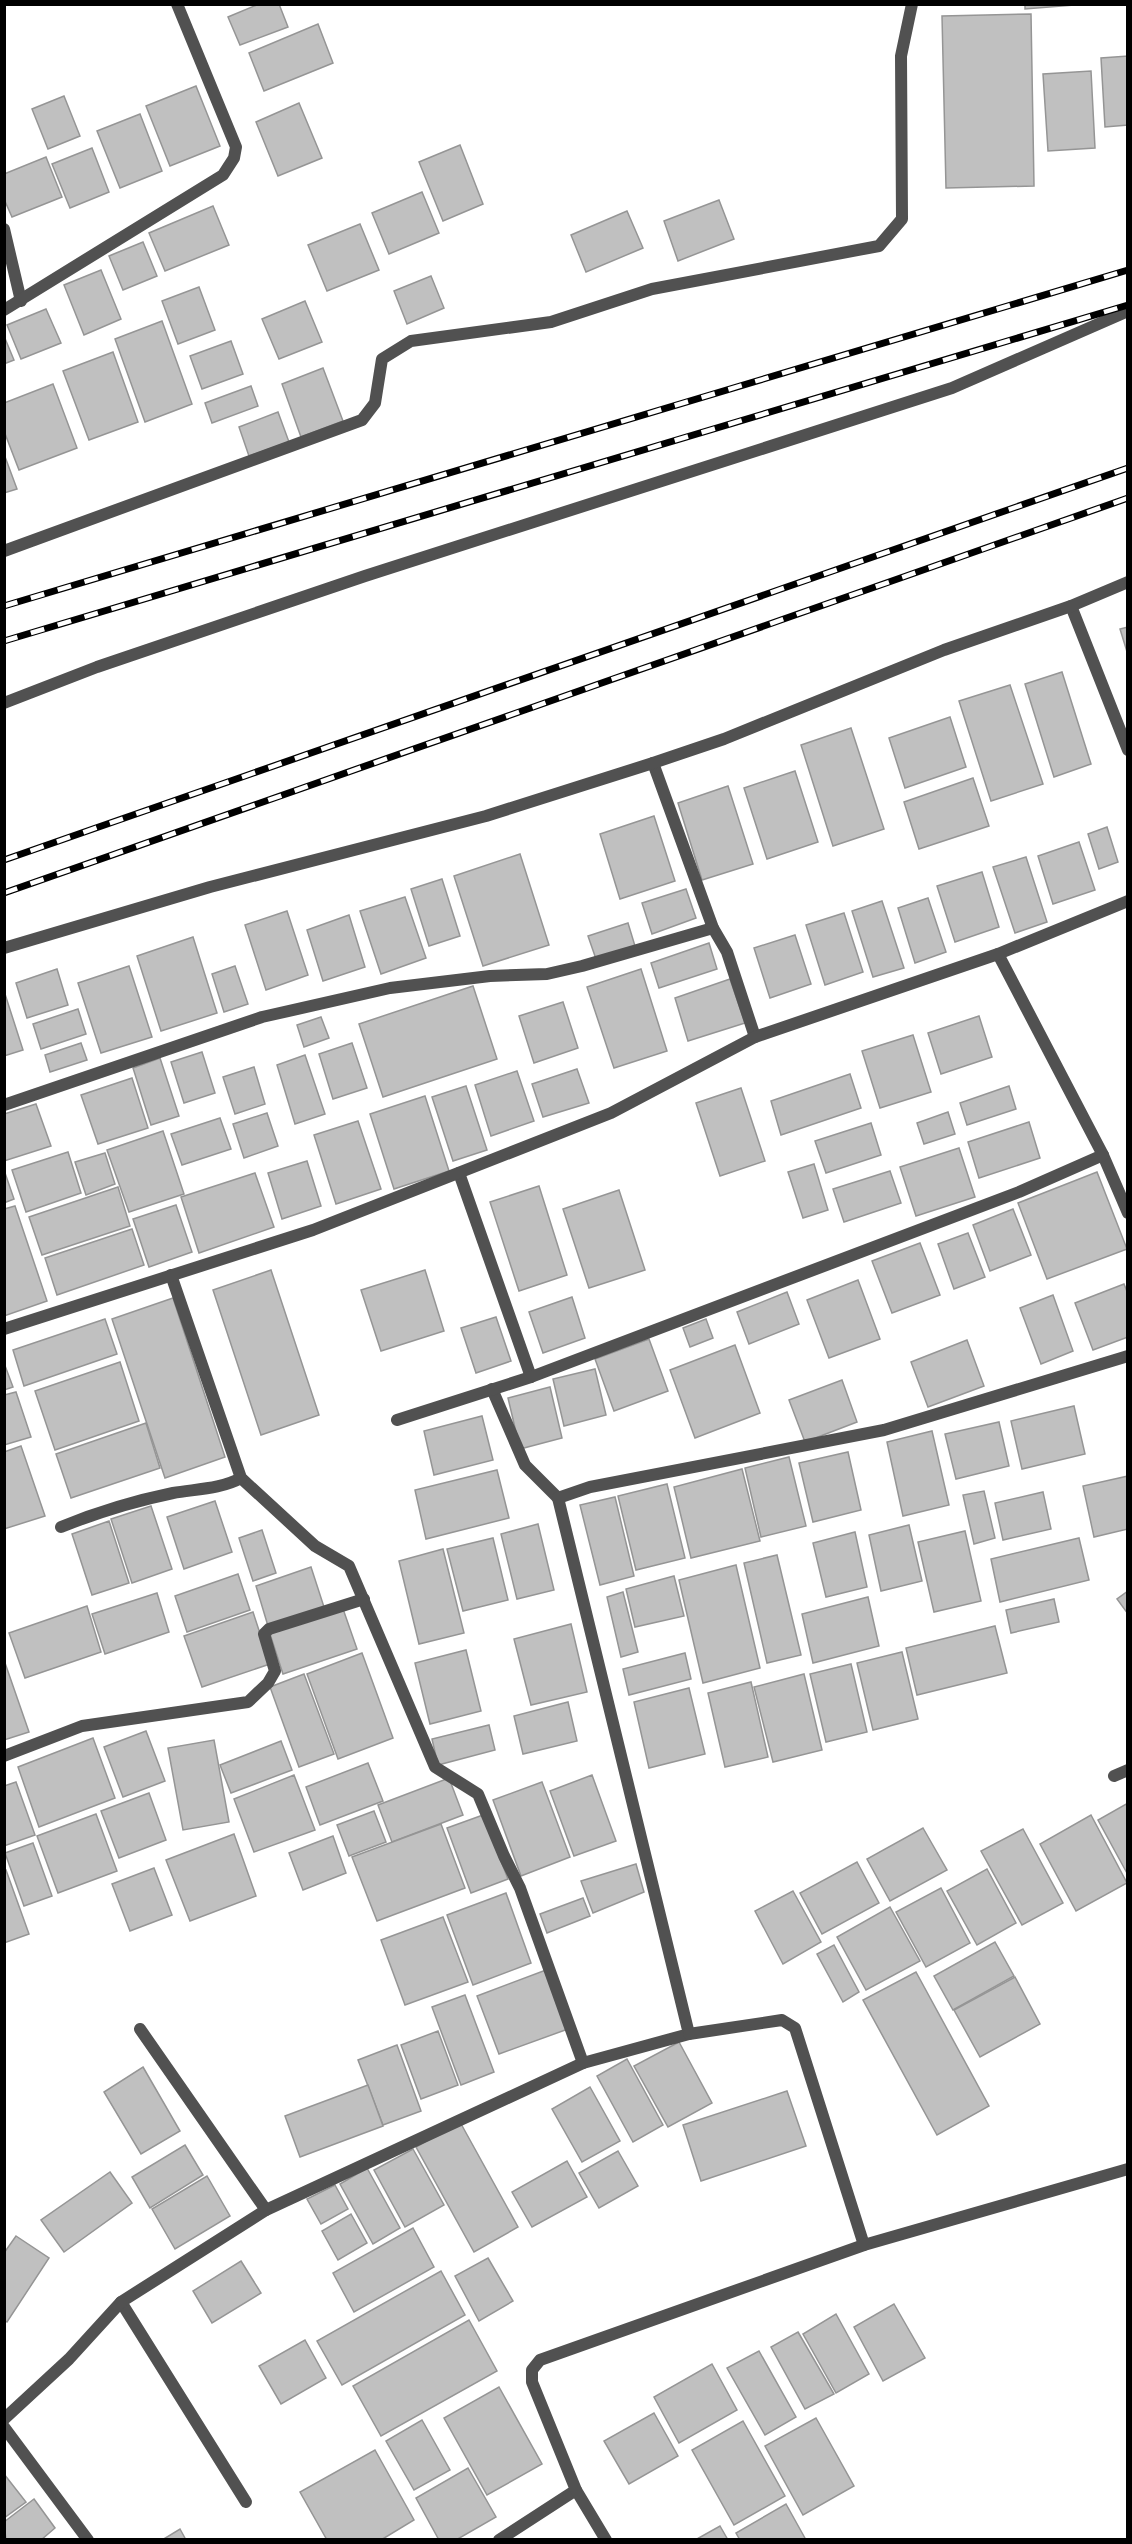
<svg xmlns="http://www.w3.org/2000/svg" width="1132" height="2544" font-family="Figtree,sans-serif">
<style>
.building{fill:#c0c0c0;stroke:#959595;stroke-width:1.5}
.lines{fill:none;stroke-linecap:round;stroke-linejoin:round}
.minor{stroke:#515151;stroke-width:12}
.rail-casing{stroke:#000;stroke-width:7}
.rail{stroke:#fff;stroke-width:4.5;stroke-dasharray:14;stroke-linecap:butt}
</style>
<rect width="100%" height="100%" fill="#fff"/>
<!-- building -->
<g class="building">
<polygon points="259,4 279,4 288,27 240,45 228,17"/>
<polygon points="1025,4 1087,4 1025,9"/>
<polygon points="1031,14 1034,186 946,188 942,16"/>
<polygon points="318,24 333,63 264,91 249,53"/>
<polygon points="1128,56 1128,125 1105,127 1101,58"/>
<polygon points="1091,71 1095,148 1048,151 1043,74"/>
<polygon points="196,86 220,146 170,166 146,106"/>
<polygon points="64,96 80,136 48,149 32,109"/>
<polygon points="299,103 322,158 278,176 256,122"/>
<polygon points="140,114 162,171 120,188 97,131"/>
<polygon points="460,145 483,204 443,221 419,162"/>
<polygon points="92,148 109,192 70,208 52,164"/>
<polygon points="46,157 62,197 12,217 4,199 4,174"/>
<polygon points="422,192 439,233 389,254 372,213"/>
<polygon points="719,200 734,239 678,261 664,221"/>
<polygon points="213,206 229,245 165,271 149,233"/>
<polygon points="627,211 643,248 586,272 571,235"/>
<polygon points="360,224 379,270 327,291 308,245"/>
<polygon points="143,242 157,276 123,290 109,256"/>
<polygon points="101,270 121,319 84,335 64,285"/>
<polygon points="431,276 444,308 407,324 394,291"/>
<polygon points="199,287 215,330 178,344 162,301"/>
<polygon points="305,301 322,342 279,359 262,319"/>
<polygon points="46,309 61,343 21,359 7,325"/>
<polygon points="162,321 192,404 145,422 115,339"/>
<polygon points="4,336 14,360 4,364"/>
<polygon points="231,341 243,374 202,389 190,356"/>
<polygon points="113,352 138,422 89,440 63,371"/>
<polygon points="323,368 343,421 301,437 282,384"/>
<polygon points="53,384 77,448 19,470 4,431 4,403"/>
<polygon points="251,386 258,406 212,423 205,403"/>
<polygon points="278,412 289,442 249,456 239,427"/>
<polygon points="4,454 17,489 4,493"/>
<polygon points="1128,627 1128,655 1120,629"/>
<polygon points="1062,672 1091,764 1054,777 1025,684"/>
<polygon points="1010,685 1043,784 991,801 959,701"/>
<polygon points="950,717 966,767 905,788 889,738"/>
<polygon points="851,728 884,829 833,846 801,745"/>
<polygon points="795,771 818,842 767,859 744,788"/>
<polygon points="973,778 989,826 919,849 904,802"/>
<polygon points="728,786 753,864 702,880 678,803"/>
<polygon points="654,816 675,881 620,899 600,834"/>
<polygon points="1107,827 1118,862 1099,869 1088,834"/>
<polygon points="1079,842 1095,890 1053,904 1038,856"/>
<polygon points="520,854 549,945 483,966 454,876"/>
<polygon points="1026,857 1047,922 1015,933 993,867"/>
<polygon points="982,872 999,927 955,942 937,886"/>
<polygon points="442,879 460,936 429,946 411,889"/>
<polygon points="686,889 696,918 652,934 642,903"/>
<polygon points="405,897 426,958 381,974 360,911"/>
<polygon points="928,898 946,952 915,963 898,908"/>
<polygon points="882,901 904,968 873,977 852,911"/>
<polygon points="287,911 308,975 266,990 245,925"/>
<polygon points="844,913 863,972 825,985 806,925"/>
<polygon points="349,915 365,967 323,981 307,930"/>
<polygon points="628,923 635,946 596,959 588,936"/>
<polygon points="795,935 811,984 770,998 754,948"/>
<polygon points="193,937 217,1013 161,1031 137,956"/>
<polygon points="709,943 717,969 659,988 651,963"/>
<polygon points="129,966 152,1037 101,1053 78,983"/>
<polygon points="235,966 248,1004 224,1012 212,974"/>
<polygon points="57,969 68,1005 27,1018 16,983"/>
<polygon points="641,969 667,1051 614,1068 587,987"/>
<polygon points="730,979 745,1023 688,1041 675,998"/>
<polygon points="473,986 497,1059 383,1097 359,1024"/>
<polygon points="5,994 23,1050 4,1056 4,995"/>
<polygon points="563,1002 578,1048 534,1063 519,1016"/>
<polygon points="78,1009 86,1034 41,1049 33,1024"/>
<polygon points="979,1016 992,1057 941,1074 928,1033"/>
<polygon points="321,1017 329,1038 304,1047 297,1025"/>
<polygon points="913,1035 931,1092 880,1108 862,1051"/>
<polygon points="81,1043 87,1060 50,1072 45,1055"/>
<polygon points="352,1043 367,1088 333,1099 319,1054"/>
<polygon points="202,1052 215,1093 184,1103 171,1062"/>
<polygon points="305,1055 325,1114 295,1124 277,1065"/>
<polygon points="160,1058 179,1116 151,1125 133,1068"/>
<polygon points="254,1067 265,1104 235,1114 223,1077"/>
<polygon points="577,1069 589,1103 543,1117 532,1084"/>
<polygon points="517,1071 534,1121 491,1136 475,1085"/>
<polygon points="850,1074 861,1108 781,1135 771,1101"/>
<polygon points="132,1078 148,1128 98,1144 81,1095"/>
<polygon points="466,1086 487,1150 453,1161 432,1097"/>
<polygon points="1009,1086 1016,1109 967,1125 960,1103"/>
<polygon points="741,1088 765,1161 720,1176 696,1103"/>
<polygon points="425,1096 449,1171 394,1189 370,1114"/>
<polygon points="36,1104 51,1146 4,1161 4,1114"/>
<polygon points="948,1112 955,1134 924,1144 917,1123"/>
<polygon points="267,1113 278,1146 244,1158 233,1124"/>
<polygon points="220,1118 231,1149 182,1165 171,1134"/>
<polygon points="358,1121 381,1189 336,1204 314,1135"/>
<polygon points="1029,1122 1040,1158 979,1178 968,1142"/>
<polygon points="871,1123 881,1155 826,1173 815,1141"/>
<polygon points="163,1131 184,1194 129,1212 107,1150"/>
<polygon points="959,1148 975,1197 916,1216 900,1167"/>
<polygon points="68,1152 81,1193 26,1212 12,1170"/>
<polygon points="105,1153 115,1184 86,1195 75,1162"/>
<polygon points="307,1161 321,1206 282,1219 268,1173"/>
<polygon points="814,1164 828,1210 803,1218 788,1172"/>
<polygon points="4,1170 14,1199 4,1203"/>
<polygon points="890,1171 901,1203 844,1222 833,1189"/>
<polygon points="1097,1172 1127,1249 1047,1279 1018,1203"/>
<polygon points="255,1173 274,1227 199,1253 181,1197"/>
<polygon points="539,1186 567,1275 519,1291 490,1202"/>
<polygon points="118,1187 130,1226 42,1255 29,1217"/>
<polygon points="619,1190 645,1270 589,1288 563,1209"/>
<polygon points="176,1205 192,1252 149,1267 133,1219"/>
<polygon points="15,1206 47,1301 4,1316 4,1209"/>
<polygon points="1013,1209 1031,1255 990,1271 973,1225"/>
<polygon points="132,1229 144,1265 57,1295 45,1258"/>
<polygon points="968,1233 985,1277 954,1289 938,1244"/>
<polygon points="920,1243 940,1295 892,1313 872,1261"/>
<polygon points="271,1270 319,1415 261,1435 213,1290"/>
<polygon points="425,1270 444,1331 381,1351 361,1290"/>
<polygon points="858,1280 880,1339 829,1358 807,1300"/>
<polygon points="1124,1284 1128,1294 1128,1337 1093,1350 1075,1303"/>
<polygon points="787,1292 799,1324 749,1344 737,1312"/>
<polygon points="1053,1295 1073,1351 1041,1364 1020,1308"/>
<polygon points="572,1297 585,1338 543,1353 529,1312"/>
<polygon points="173,1298 225,1457 165,1478 112,1319"/>
<polygon points="496,1317 511,1361 476,1373 461,1328"/>
<polygon points="105,1319 117,1354 24,1386 13,1350"/>
<polygon points="706,1319 713,1338 690,1347 683,1328"/>
<polygon points="649,1339 668,1391 614,1411 595,1359"/>
<polygon points="967,1340 984,1386 928,1407 911,1362"/>
<polygon points="735,1345 760,1413 695,1438 670,1370"/>
<polygon points="120,1362 139,1421 55,1450 35,1391"/>
<polygon points="4,1363 13,1387 4,1390"/>
<polygon points="595,1369 606,1415 564,1426 553,1379"/>
<polygon points="842,1380 857,1422 805,1442 789,1400"/>
<polygon points="550,1387 562,1438 520,1449 508,1398"/>
<polygon points="16,1392 31,1437 4,1445 4,1395"/>
<polygon points="1074,1406 1085,1454 1022,1469 1011,1421"/>
<polygon points="482,1416 493,1460 434,1475 424,1431"/>
<polygon points="999,1422 1009,1466 956,1479 945,1434"/>
<polygon points="146,1423 160,1468 71,1498 56,1454"/>
<polygon points="932,1431 949,1505 903,1516 887,1442"/>
<polygon points="21,1446 45,1516 4,1529 4,1452"/>
<polygon points="848,1452 861,1510 813,1522 799,1463"/>
<polygon points="789,1457 806,1526 761,1537 745,1468"/>
<polygon points="742,1469 760,1541 691,1558 674,1487"/>
<polygon points="497,1470 509,1518 426,1539 415,1490"/>
<polygon points="1128,1476 1128,1529 1094,1537 1083,1486"/>
<polygon points="667,1484 685,1558 636,1570 618,1496"/>
<polygon points="984,1491 995,1538 974,1544 963,1495"/>
<polygon points="1043,1492 1051,1529 1003,1540 995,1503"/>
<polygon points="615,1497 634,1576 600,1585 580,1505"/>
<polygon points="215,1501 232,1552 184,1569 167,1517"/>
<polygon points="151,1506 172,1569 132,1583 111,1519"/>
<polygon points="109,1521 129,1583 92,1595 72,1534"/>
<polygon points="538,1524 554,1590 517,1599 501,1534"/>
<polygon points="909,1525 922,1581 881,1591 869,1535"/>
<polygon points="262,1530 276,1573 253,1581 239,1538"/>
<polygon points="965,1531 981,1601 934,1612 918,1542"/>
<polygon points="855,1532 867,1587 826,1597 813,1543"/>
<polygon points="493,1538 508,1600 463,1611 447,1549"/>
<polygon points="1079,1538 1089,1580 1000,1602 991,1559"/>
<polygon points="443,1549 464,1633 419,1644 399,1561"/>
<polygon points="777,1555 801,1655 767,1663 744,1563"/>
<polygon points="736,1565 760,1668 703,1683 679,1580"/>
<polygon points="311,1567 324,1607 268,1626 256,1586"/>
<polygon points="238,1574 250,1610 187,1632 175,1596"/>
<polygon points="674,1576 684,1616 635,1627 626,1589"/>
<polygon points="1128,1591 1128,1614 1117,1599"/>
<polygon points="623,1592 638,1652 621,1657 607,1597"/>
<polygon points="157,1593 169,1632 105,1654 92,1614"/>
<polygon points="868,1597 879,1646 813,1663 802,1614"/>
<polygon points="1054,1599 1059,1622 1011,1633 1006,1610"/>
<polygon points="87,1606 101,1652 25,1678 9,1633"/>
<polygon points="342,1606 357,1649 283,1674 269,1631"/>
<polygon points="253,1612 270,1664 202,1687 184,1636"/>
<polygon points="571,1624 587,1692 531,1705 514,1639"/>
<polygon points="995,1626 1007,1673 917,1695 906,1648"/>
<polygon points="466,1650 481,1711 430,1724 415,1663"/>
<polygon points="902,1652 918,1719 873,1730 857,1663"/>
<polygon points="362,1653 393,1738 338,1759 307,1674"/>
<polygon points="685,1653 691,1679 629,1695 623,1669"/>
<polygon points="4,1660 29,1732 4,1740"/>
<polygon points="851,1664 867,1732 826,1742 810,1674"/>
<polygon points="304,1674 334,1754 299,1767 270,1687"/>
<polygon points="804,1674 822,1750 773,1762 754,1687"/>
<polygon points="751,1682 768,1757 725,1767 708,1693"/>
<polygon points="689,1688 705,1754 649,1768 634,1702"/>
<polygon points="568,1702 577,1741 523,1754 514,1716"/>
<polygon points="489,1725 495,1750 438,1765 432,1739"/>
<polygon points="146,1731 165,1781 123,1797 104,1747"/>
<polygon points="93,1738 115,1798 39,1827 18,1767"/>
<polygon points="214,1740 229,1822 183,1830 168,1748"/>
<polygon points="281,1741 292,1770 231,1793 220,1765"/>
<polygon points="368,1763 383,1801 320,1825 306,1787"/>
<polygon points="294,1775 315,1830 254,1852 234,1799"/>
<polygon points="592,1775 616,1841 574,1856 550,1791"/>
<polygon points="449,1778 463,1815 392,1842 378,1805"/>
<polygon points="16,1782 35,1835 4,1846 4,1786"/>
<polygon points="542,1782 570,1857 521,1876 493,1800"/>
<polygon points="149,1793 166,1840 119,1858 101,1811"/>
<polygon points="1128,1803 1128,1875 1098,1820"/>
<polygon points="374,1811 386,1842 349,1856 337,1825"/>
<polygon points="96,1814 117,1871 58,1893 37,1836"/>
<polygon points="483,1815 508,1879 471,1893 447,1828"/>
<polygon points="1091,1815 1127,1883 1076,1911 1040,1844"/>
<polygon points="441,1824 465,1888 377,1921 352,1857"/>
<polygon points="923,1828 947,1870 890,1901 867,1859"/>
<polygon points="1023,1829 1063,1903 1022,1925 981,1851"/>
<polygon points="234,1834 256,1896 190,1921 166,1860"/>
<polygon points="333,1836 346,1873 303,1890 289,1853"/>
<polygon points="33,1843 52,1896 24,1906 5,1853"/>
<polygon points="857,1862 879,1903 822,1934 800,1893"/>
<polygon points="636,1864 644,1892 593,1913 581,1881"/>
<polygon points="154,1868 172,1915 130,1931 112,1884"/>
<polygon points="987,1869 1016,1923 977,1945 947,1891"/>
<polygon points="6,1870 29,1934 4,1943 4,1871"/>
<polygon points="941,1888 970,1943 926,1967 896,1912"/>
<polygon points="793,1891 821,1942 783,1964 755,1911"/>
<polygon points="506,1893 531,1963 473,1985 447,1915"/>
<polygon points="583,1898 590,1916 547,1933 540,1914"/>
<polygon points="890,1907 920,1961 866,1990 837,1937"/>
<polygon points="443,1917 468,1982 405,2005 381,1940"/>
<polygon points="995,1942 1014,1976 953,2010 934,1976"/>
<polygon points="834,1945 859,1992 843,2002 817,1954"/>
<polygon points="546,1970 568,2029 499,2054 477,1996"/>
<polygon points="916,1972 989,2106 937,2135 863,2000"/>
<polygon points="1015,1977 1040,2024 980,2057 954,2010"/>
<polygon points="465,1995 494,2072 461,2085 432,2007"/>
<polygon points="438,2031 458,2085 421,2099 401,2045"/>
<polygon points="679,2042 712,2103 668,2127 634,2066"/>
<polygon points="397,2045 421,2111 383,2125 358,2060"/>
<polygon points="627,2059 663,2125 633,2142 597,2076"/>
<polygon points="143,2067 180,2131 141,2154 104,2092"/>
<polygon points="368,2085 383,2126 300,2157 285,2116"/>
<polygon points="590,2087 620,2141 582,2162 552,2109"/>
<polygon points="787,2091 806,2146 701,2181 683,2125"/>
<polygon points="460,2122 518,2227 474,2252 416,2147"/>
<polygon points="185,2145 203,2175 150,2208 132,2177"/>
<polygon points="413,2149 444,2205 405,2227 374,2170"/>
<polygon points="618,2151 638,2186 599,2208 579,2173"/>
<polygon points="567,2161 587,2197 532,2227 512,2192"/>
<polygon points="367,2168 400,2228 373,2244 340,2184"/>
<polygon points="110,2172 132,2203 64,2252 41,2220"/>
<polygon points="207,2176 230,2216 175,2249 152,2209"/>
<polygon points="335,2185 348,2209 321,2224 307,2199"/>
<polygon points="351,2214 367,2243 338,2260 322,2231"/>
<polygon points="413,2228 434,2267 354,2312 333,2273"/>
<polygon points="16,2236 49,2258 7,2322 4,2320 4,2253"/>
<polygon points="488,2258 513,2301 479,2321 455,2276"/>
<polygon points="241,2261 261,2293 212,2323 193,2291"/>
<polygon points="441,2271 465,2315 342,2385 317,2341"/>
<polygon points="894,2304 925,2358 883,2381 854,2327"/>
<polygon points="836,2314 869,2374 836,2393 803,2334"/>
<polygon points="469,2320 497,2371 381,2436 353,2386"/>
<polygon points="798,2332 834,2394 805,2409 771,2347"/>
<polygon points="305,2340 326,2378 281,2404 259,2366"/>
<polygon points="759,2351 796,2417 765,2435 727,2368"/>
<polygon points="712,2364 737,2410 679,2443 654,2397"/>
<polygon points="499,2387 542,2464 487,2495 444,2418"/>
<polygon points="654,2413 678,2456 629,2484 604,2441"/>
<polygon points="816,2418 854,2486 803,2515 765,2446"/>
<polygon points="422,2420 450,2470 414,2490 386,2441"/>
<polygon points="743,2421 785,2496 734,2525 692,2450"/>
<polygon points="375,2450 414,2520 381,2540 327,2540 300,2492"/>
<polygon points="468,2468 496,2517 456,2540 439,2540 416,2498"/>
<polygon points="4,2474 26,2502 4,2518"/>
<polygon points="34,2499 55,2528 41,2540 6,2540 4,2522"/>
<polygon points="786,2504 806,2540 740,2540 736,2533"/>
<polygon points="720,2526 728,2540 695,2540"/>
<polygon points="180,2529 186,2540 162,2540"/>
</g>
<g class="lines">
<!-- minor -->
<g class="minor">
<polyline points="4,229 21,301"/>
<polyline points="4,310 223,175 234,158 236,147 177,4"/>
<polyline points="4,551 362,420 375,403 382,359 411,341 551,322 652,289 879,246 902,219 901,56 912,4"/>
<polyline points="1071,606 1128,750"/>
<polyline points="4,703 97,667 365,576 952,388 1128,311"/>
<polyline points="653,763 713,928 727,952 755,1037"/>
<polyline points="4,948 210,887 486,816 653,763 724,739 944,650 1071,606 1128,582"/>
<polyline points="998,954 1103,1155 1128,1213"/>
<polyline points="4,1105 262,1017 390,988 490,976 547,974 582,966 713,928"/>
<polyline points="459,1173 531,1377"/>
<polyline points="171,1275 241,1478 315,1546 349,1566 435,1767 478,1794 504,1856 520,1888 583,2063"/>
<polyline points="4,1329 313,1230 611,1113 755,1037 998,954 1128,901"/>
<polyline points="492,1389 525,1465 558,1498"/>
<polyline points="397,1420 531,1377 1019,1192 1103,1155"/>
<path d="M 61,1527 C 98,1512 134,1501 173,1493 C 196,1489 221,1489 241,1478"/>
<polyline points="4,1756 82,1726 248,1702 268,1683 275,1671 264,1634 269,1629 364,1599"/>
<polyline points="1114,1776 1128,1770"/>
<polyline points="140,2029 266,2210 583,2063 689,2034 558,1498 590,1487 884,1430 1128,1356"/>
<polyline points="689,2034 782,2020 795,2028 864,2245"/>
<polyline points="121,2302 246,2502"/>
<polyline points="4,2419 69,2359 121,2302 266,2210"/>
<polyline points="4,2427 88,2540"/>
<polyline points="499,2540 576,2490"/>
<polyline points="606,2540 576,2490 532,2382 532,2370 540,2360 864,2245 1128,2169"/>
</g>
<defs>
<g id="rail">
<polyline points="4,606 1128,270"/>
<polyline points="4,641 1128,305"/>
<polyline points="4,860 1128,468"/>
<polyline points="4,893 1128,498"/>
</g>
</defs>
<!-- rail casing -->
<use href="#rail" class="rail-casing"/>
<!-- rail -->
<use href="#rail" class="rail"/>
</g>
<!-- border -->
<rect width="1132" height="2544" fill="none" stroke="#000000" stroke-width="12"/>
</svg>
